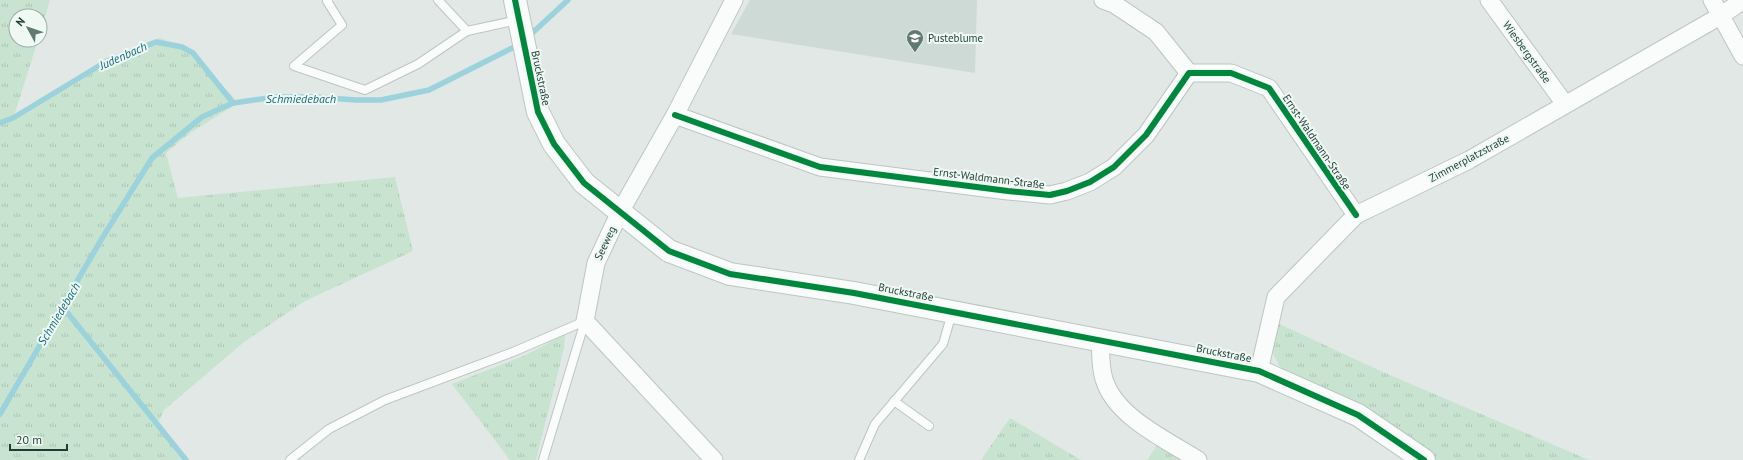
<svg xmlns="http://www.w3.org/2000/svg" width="1743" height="460" font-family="'PT Sans',sans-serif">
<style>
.built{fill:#cedad5}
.grass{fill:url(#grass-tufts)}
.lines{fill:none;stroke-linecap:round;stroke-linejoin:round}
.stream{stroke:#9cd2dc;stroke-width:5.5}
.lane-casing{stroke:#bec5c2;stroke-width:10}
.street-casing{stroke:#bec5c2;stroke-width:19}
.secondary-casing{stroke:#bdc6c2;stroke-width:24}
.lane{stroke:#fafcfb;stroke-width:8}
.street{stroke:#fafcfb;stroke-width:17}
.secondary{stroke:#fafcfb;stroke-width:22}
.cycleway-casing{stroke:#eff8f3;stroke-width:8}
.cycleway{stroke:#00873e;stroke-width:6}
.labels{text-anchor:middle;stroke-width:4;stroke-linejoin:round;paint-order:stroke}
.poi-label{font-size:11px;fill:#1e3d35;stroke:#eff8f3;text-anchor:start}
.street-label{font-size:11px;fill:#1e3d35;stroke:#eff8f3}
.water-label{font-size:12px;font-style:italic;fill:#126c7f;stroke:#eff8f3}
</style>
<defs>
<pattern id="grass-tufts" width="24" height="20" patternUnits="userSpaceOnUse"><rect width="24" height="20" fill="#c8e4d1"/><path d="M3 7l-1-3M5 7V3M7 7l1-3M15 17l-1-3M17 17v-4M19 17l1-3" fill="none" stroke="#abc4b4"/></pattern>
</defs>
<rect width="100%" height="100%" fill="#e1e8e5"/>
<!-- built -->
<polygon class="built" points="750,0 977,0 975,73 731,34"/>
<!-- grass -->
<g class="grass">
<polygon points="0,0 50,0 40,33 40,16 16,16 16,40 38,40 14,116 99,63 160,38 191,50 238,103 190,133 166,153 178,198 395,177 413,251 305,301 244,342 164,410 158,423 188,460 0,460"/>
<polygon points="1275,322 1385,373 1589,460 1436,460 1361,407 1282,369 1274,356 1272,342"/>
<polygon points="565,334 564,348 536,460 510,460 452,384 526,355"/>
<polygon points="1010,418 1081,460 981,460"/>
<polygon points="1158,444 1180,460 1147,460"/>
</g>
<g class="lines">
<!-- stream -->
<g class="stream">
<polyline points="528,37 568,0"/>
<polyline points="0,123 13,118 107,61 156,42 182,47 193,53 233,103"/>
<polyline points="62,306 186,460"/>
<polyline points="0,414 101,240 152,158 202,117 233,103 276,97 315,97 356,100 381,100 429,90 520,44"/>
</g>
<defs>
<g id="lane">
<polyline points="328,0 327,1 342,25 294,66 365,90 418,64 467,31"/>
<polyline points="438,0 467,31 518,20"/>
<polyline points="894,401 929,426"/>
<polyline points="290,460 329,429 385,400 513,352 585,321"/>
<polyline points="543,460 585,321"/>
<polyline points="859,460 875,424 943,344 952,313"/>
</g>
<g id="street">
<polyline points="1103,0 1114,4 1156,32 1189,73"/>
<polyline points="1489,0 1565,104"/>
<polyline points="1712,0 1743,56"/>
<polyline points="675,115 820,167 1008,191 1050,195 1067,191 1090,182 1114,167 1146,135 1189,73 1231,73 1269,88 1356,215"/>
<path d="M 1100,339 C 1101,352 1100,367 1104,379 C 1115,417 1167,440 1198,460"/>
<polyline points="1259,371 1276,297 1356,215 1469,160 1722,15 1743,0"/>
<polyline points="714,460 585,321 596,263 620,212 675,115 734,0"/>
</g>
<polyline id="secondary" points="515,0 538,112 554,144 584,183 669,251 730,274 854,293 1259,371 1358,415 1424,460"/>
</defs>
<!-- lane casing -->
<use href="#lane" class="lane-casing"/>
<!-- street casing -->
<use href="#street" class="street-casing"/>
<!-- secondary casing -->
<use href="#secondary" class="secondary-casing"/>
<!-- lane -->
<use href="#lane" class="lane"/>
<!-- street -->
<use href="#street" class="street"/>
<!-- secondary -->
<use href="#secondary" class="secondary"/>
<defs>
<g id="cycleway">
<polyline points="515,0 538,112 554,144 584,183 669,251 730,274 854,293 1259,371 1358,415 1424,460"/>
<polyline points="675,115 820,167 1008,191 1050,195 1067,191 1090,182 1114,167 1146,135 1189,73 1231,73 1269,88 1356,215"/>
</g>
</defs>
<!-- cycleway casing -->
<use href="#cycleway" class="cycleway-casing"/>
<!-- cycleway -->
<use href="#cycleway" class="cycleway"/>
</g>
<!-- icons -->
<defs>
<symbol id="school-pin" viewBox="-11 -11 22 30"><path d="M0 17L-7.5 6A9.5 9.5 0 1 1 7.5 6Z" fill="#627973" stroke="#eff8f3"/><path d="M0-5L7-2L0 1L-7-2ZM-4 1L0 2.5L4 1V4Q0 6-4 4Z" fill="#fff"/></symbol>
</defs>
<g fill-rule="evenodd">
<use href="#school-pin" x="905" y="28" width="20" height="27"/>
</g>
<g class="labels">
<!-- poi labels -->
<g class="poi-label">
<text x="928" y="42">Pusteblume</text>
</g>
<!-- street labels -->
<g class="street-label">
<text transform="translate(1527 52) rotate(54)" y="4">Wiesbergstraße</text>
<text transform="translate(541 78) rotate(78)" y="4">Bruckstraße</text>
<text transform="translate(1317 142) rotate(56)" y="4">Ernst-Waldmann-Straße</text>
<text transform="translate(1469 158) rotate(-28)" y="4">Zimmerplatzstraße</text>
<text transform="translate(989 178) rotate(7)" y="4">Ernst-Waldmann-Straße</text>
<text transform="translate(605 243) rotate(-65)" y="4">Seeweg</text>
<text transform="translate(906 292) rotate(11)" y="4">Bruckstraße</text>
<text transform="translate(1224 353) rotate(11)" y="4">Bruckstraße</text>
</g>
<!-- water labels -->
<g class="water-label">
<text transform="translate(123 56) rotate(-24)" y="4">Judenbach</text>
<text x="301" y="103">Schmiedebach</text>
<text transform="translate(59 314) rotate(-59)" y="4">Schmiedebach</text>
</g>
</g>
<!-- north arrow -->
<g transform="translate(28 28) rotate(310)"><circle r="19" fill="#eff8f3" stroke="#9bada7"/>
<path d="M0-3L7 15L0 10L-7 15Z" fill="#627973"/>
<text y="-6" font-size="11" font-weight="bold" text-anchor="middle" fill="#1e3d35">N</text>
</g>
<!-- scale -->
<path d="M10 444v6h57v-6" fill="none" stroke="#1e3d35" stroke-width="2"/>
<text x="16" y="444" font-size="12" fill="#1e3d35" stroke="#eff8f3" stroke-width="3" paint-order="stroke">20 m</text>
</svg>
